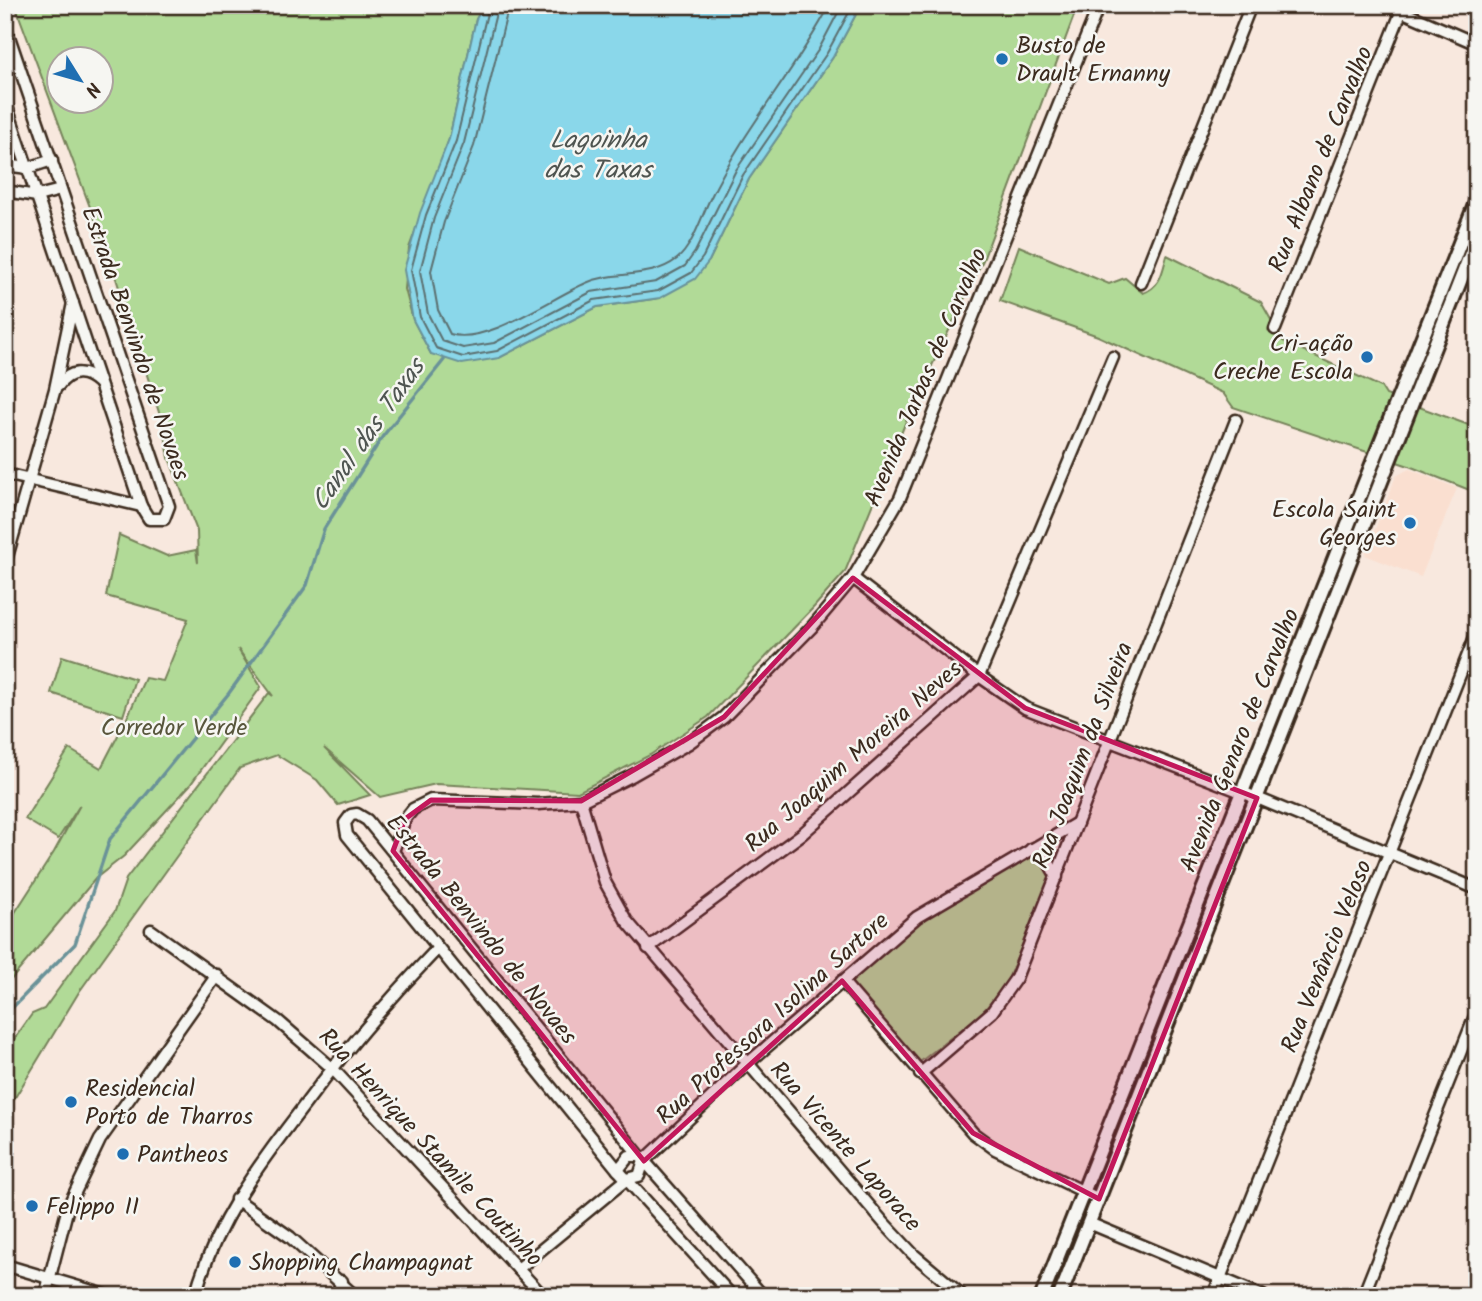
<svg xmlns="http://www.w3.org/2000/svg" width="1482" height="1301" font-family="Kalam,sans-serif">
<style>
.built{fill:#fadfd0}
.green{fill:#b1da97;stroke:#76825a;stroke-width:2;fill-rule:evenodd}
.water{fill:#8ad7ea;stroke:#6a9298;stroke-width:2}
.lines{fill:none;stroke-linecap:round;stroke-linejoin:round}
.shore{stroke:#5b6f70;stroke-width:2}
.stream{stroke:#6a9298;stroke-width:3.5}
.minor-casing{stroke:#3b2a1e;stroke-width:15}
.tertiary-casing{stroke:#3b2a1e;stroke-width:18}
.minor{stroke:#f6f6f2;stroke-width:10}
.tertiary{stroke:#f6f6f2;stroke-width:12}
.marked{fill:#c2185b;fill-opacity:0.2;stroke:#c2185b;stroke-width:5;stroke-linejoin:round}
.poi-dot{fill:#1f6fb2;stroke:#f6f6f2;stroke-width:2.5}
.labels{text-anchor:middle;stroke-width:5;stroke-linejoin:round;paint-order:stroke}
.poi-label{font-size:24px;fill:#3b2a1e;stroke:#f6f6f2;text-anchor:start}
.street-label{font-size:24px;fill:#3b2a1e;stroke:#f6f6f2}
.park-label{font-size:24px;fill:#58563c;stroke:#f6f6f2}
.water-label{font-size:26px;font-style:italic;fill:#4f5551;stroke:#f6f6f2}
</style>
<rect width="100%" height="100%" fill="#f8e8de"/>
<filter id="ink" filterUnits="userSpaceOnUse"><feTurbulence type="fractalNoise" baseFrequency=".0143" numOctaves="2"/><feDisplacementMap in="SourceGraphic" scale="14" xChannelSelector="R" yChannelSelector="G"/><feConvolveMatrix kernelMatrix="1 2 1 2 8 2 1 2 1" color-interpolation-filters="sRGB"/></filter>
<g filter="url(#ink)">
<!-- built -->
<polygon class="built" points="1409,469 1457,488 1421,577 1365,555 1396,476"/>
<!-- green -->
<g class="green">
<path d="M 15,5 L 484,5 L 476,19 L 449,139 L 409,248 L 405,289 L 413,320 L 431,354 L 499,358 L 597,307 L 660,298 L 709,261 L 749,179 L 833,57 L 861,5 L 1078,5 L 983,260 L 911,409 L 845,572 L 814,607 L 708,717 L 650,755 L 578,792 L 436,784 L 380,797 L 324,748 L 370,795 L 338,805 L 317,780 L 277,755 L 240,768 L 79,992 L 5,1114 L 5,1052 L 32,1014 L 44,1009 L 115,911 L 126,879 L 269,693 L 273,696 L 238,649 L 261,687 L 190,785 L 124,856 L 96,878 L 5,987 L 5,928 L 54,852 L 80,805 L 58,839 L 25,819 L 69,749 L 101,768 L 126,720 L 145,678 L 163,681 L 188,619 L 106,596 L 119,535 L 167,556 L 196,550 L 198,563 L 197,531 L 169,458 L 164,428 L 113,269 ZM 60,60 L 102,60 L 102,102 L 60,102 Z"/>
<path d="M 1019,246 L 1109,284 L 1125,278 L 1143,293 C 1161,286 1162,273 1167,255 L 1261,302 L 1283,341 L 1381,387 L 1386,395 L 1477,428 L 1477,493 L 1409,466 L 1233,407 L 1223,393 L 1098,336 L 1000,301 Z"/>
<polygon points="62,656 135,679 123,716 51,693"/>
<polygon points="1030,856 1045,860 1052,874 1006,984 982,1013 920,1062 849,983 937,907"/>
</g>
<!-- water -->
<polygon class="water" points="484,5 861,5 833,57 749,179 709,261 695,279 660,298 597,307 499,358 462,364 431,354 413,320 404,270 420,213 449,139 476,19"/>
<g class="lines">
<!-- shore -->
<g class="shore">
<polyline points="489,5 456,141 426,215 411,270 420,317 436,348 463,357 497,351 594,300 658,291 691,273 703,257 743,175 827,53 853,5"/>
<polyline points="498,5 464,143 434,218 420,271 428,314 442,341 463,348 494,343 591,292 656,282 685,266 695,252 736,170 819,49 842,5"/>
<path d="M 509,5 L 474,146 L 444,222 L 431,271 L 438,310 L 450,334 C 485,346 551,298 586,283 C 615,270 650,280 677,259 C 693,246 701,217 710,199 C 743,130 794,73 830,5"/>
</g>
<!-- stream -->
<polyline class="stream" points="5,1015 75,944 110,839 229,693 307,585 324,529 383,436 444,360"/>
<defs>
<g id="minor">
<polyline points="1387,5 1477,44"/>
<polyline points="5,25 169,506 164,519 149,519 141,506 5,101"/>
<polyline points="5,165 28,168 52,160"/>
<polyline points="5,191 37,196 61,190"/>
<polyline points="1141,283 1251,5"/>
<polyline points="1275,329 1404,5"/>
<path d="M 58,386 C 70,370 84,369 99,383"/>
<polyline points="5,474 141,506"/>
<polyline points="5,564 55,389 73,303"/>
<polyline points="853,578 979,676 1025,708 1257,798 1477,889"/>
<polyline points="581,801 605,882 626,920 884,1223 913,1254 963,1296"/>
<polyline points="1031,849 1045,856 1057,877"/>
<polyline points="393,851 405,819 413,809 431,800 538,804 581,801 633,775 689,743 724,717 812,627 853,578 900,498 1099,5"/>
<polyline points="151,930 278,1021 332,1068 543,1296"/>
<polyline points="648,948 802,834 979,676 1113,357"/>
<polyline points="842,981 973,1133 995,1149 1099,1199"/>
<polyline points="920,1074 992,1012 1016,978 1236,420"/>
<polyline points="618,1170 629,1156 640,1156"/>
<polyline points="236,1199 290,1237 355,1296"/>
<polyline points="1089,1223 1263,1296"/>
<polyline points="5,1265 109,1296"/>
<polyline points="518,1269 627,1179 639,1176 644,1161 747,1064 917,917 1077,823"/>
<polyline points="45,1296 68,1207 100,1140 217,975"/>
<path d="M 195,1296 C 214,1225 256,1168 300,1111 C 343,1053 388,1000 438,948"/>
<polyline points="337,1296 342,1281"/>
<polyline points="732,1296 618,1170 347,835 345,823 351,815 357,814 367,820 640,1156 763,1296"/>
<polyline points="1213,1296 1477,632"/>
<polyline points="1363,1296 1477,1011"/>
</g>
<g id="tertiary">
<polyline points="1042,1296 1477,200"/>
<polyline points="1060,1296 1477,238"/>
</g>
</defs>
<!-- minor casing -->
<use href="#minor" class="minor-casing"/>
<!-- tertiary casing -->
<use href="#tertiary" class="tertiary-casing"/>
<!-- minor -->
<use href="#minor" class="minor"/>
<!-- tertiary -->
<use href="#tertiary" class="tertiary"/>
</g>
</g>
<!-- marked area -->
<path class="marked" d="M 853,578 L 1025,708 L 1257,798 L 1099,1199 L 973,1133 L 842,981 L 644,1161 L 393,851 L 405,819 L 431,800 L 581,801 L 724,717 Z"/>
<!-- markers -->
<g class="poi-dot">
<circle cx="1002" cy="59" r="7"/>
<circle cx="1367" cy="357" r="7"/>
<circle cx="1410" cy="523" r="7"/>
<circle cx="71" cy="1102" r="7"/>
<circle cx="123" cy="1154" r="7"/>
<circle cx="32" cy="1206" r="7"/>
<circle cx="235" cy="1262" r="7"/>
</g>
<g class="labels">
<!-- poi labels -->
<g class="poi-label">
<text x="1016" y="53">Busto de<tspan x="1016" dy="28">Drault Ernanny</tspan></text>
<text x="1353" y="351" text-anchor="end">Cri-ação<tspan x="1353" dy="28">Creche Escola</tspan></text>
<text x="1396" y="517" text-anchor="end">Escola Saint<tspan x="1396" dy="28">Georges</tspan></text>
<text x="85" y="1096">Residencial<tspan x="85" dy="28">Porto de Tharros</tspan></text>
<text x="137" y="1162">Pantheos</text>
<text x="46" y="1214">Felippo II</text>
<text x="249" y="1270">Shopping Champagnat</text>
</g>
<!-- street labels -->
<g class="street-label">
<text transform="translate(1320 159) rotate(-68)" y="8">Rua Albano de Carvalho</text>
<text transform="translate(136 343) rotate(71)" y="8">Estrada Benvindo de Novaes</text>
<text transform="translate(925 377) rotate(-67)" y="8">Avenida Jarbas de Carvalho</text>
<text transform="translate(1239 740) rotate(-68)" y="8">Avenida Genaro de Carvalho</text>
<text transform="translate(1082 755) rotate(-69)" y="8">Rua Joaquim da Silveira</text>
<text transform="translate(853 756) rotate(-41)" y="8">Rua Joaquim Moreira Neves</text>
<text transform="translate(482 929) rotate(51)" y="8">Estrada Benvindo de Novaes</text>
<text transform="translate(1326 956) rotate(-68)" y="8">Rua Venâncio Veloso</text>
<text transform="translate(772 1018) rotate(-42)" y="8">Rua Professora Isolina Sartore</text>
<text transform="translate(846 1146) rotate(49)" y="8">Rua Vicente Laporace</text>
<text transform="translate(431 1147) rotate(47)" y="8">Rua Henrique Stamile Coutinho</text>
</g>
<!-- park labels -->
<g class="park-label">
<text x="174" y="735">Corredor Verde</text>
</g>
<!-- water labels -->
<g class="water-label">
<text x="598" y="148">Lagoinha<tspan x="598" dy="30">das Taxas</tspan></text>
<text transform="translate(367 434) rotate(-55)" y="9">Canal das Taxas</text>
</g>
</g>
<!-- margin -->
<rect width="1482" height="1301" fill="none" stroke="#f6f6f2" stroke-width="28"/>
<rect x="14" y="14" width="1454" height="1273" fill="none" stroke="#3b2a1e" stroke-width="2.5" filter="url(#ink)"/>
<!-- north arrow -->
<g transform="translate(80 80) rotate(127)"><circle r="33" fill="#f6f6f2" stroke="#aba49d" stroke-width="2"/>
<path d="M0-5L12 26L0 18L-12 26Z" fill="#1f6fb2"/>
<text y="-10" font-size="19" font-weight="bold" text-anchor="middle" fill="#3b2a1e">N</text>
</g>
</svg>
